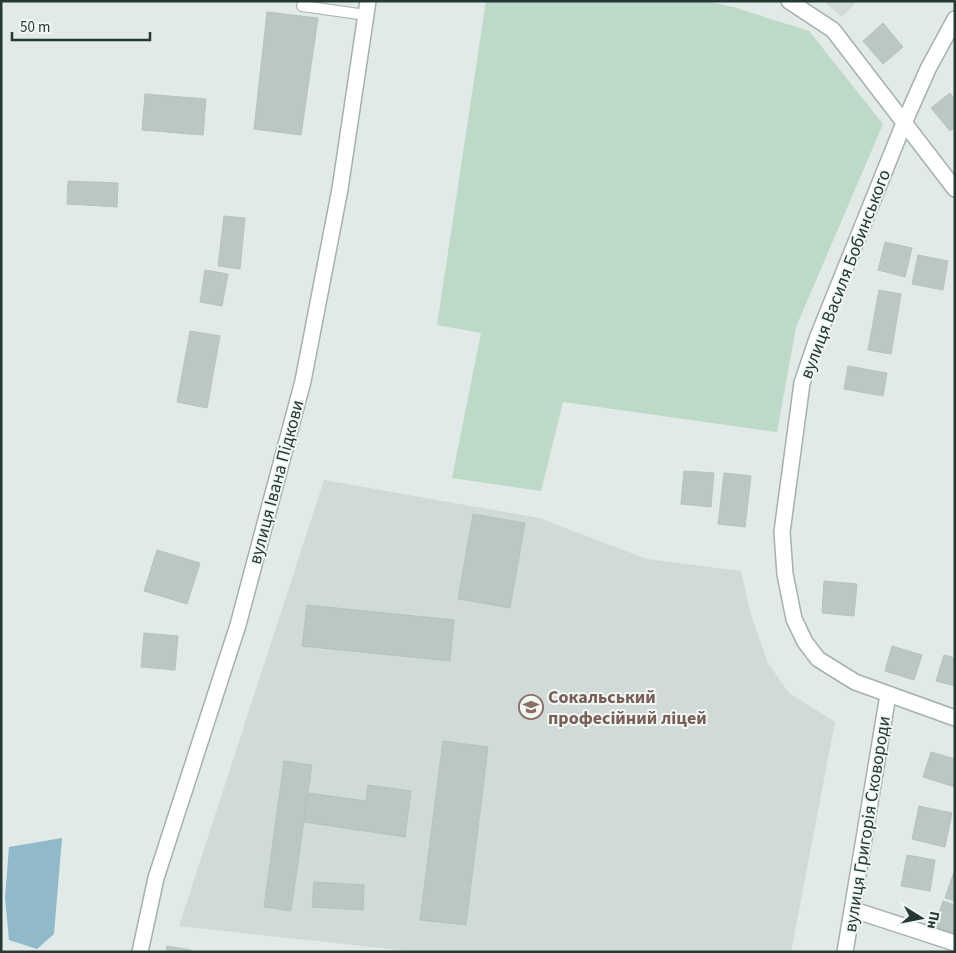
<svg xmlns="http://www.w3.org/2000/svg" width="956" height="953" font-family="'Source Sans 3',sans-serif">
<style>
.built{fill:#d0dad6}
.green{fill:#bdd9c7}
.water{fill:#90bac9}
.building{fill:#bac7c3;stroke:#b5c3be}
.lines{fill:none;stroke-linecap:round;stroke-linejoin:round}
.service-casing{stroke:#a5b1ae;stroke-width:12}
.minor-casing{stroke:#a5b1ae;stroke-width:18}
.tertiary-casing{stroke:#a5b1ae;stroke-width:18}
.service{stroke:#fff;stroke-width:10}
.minor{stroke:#fff;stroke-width:15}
.tertiary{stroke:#fff;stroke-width:15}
.labels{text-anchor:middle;stroke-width:4;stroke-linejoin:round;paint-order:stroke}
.street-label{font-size:18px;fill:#243935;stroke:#f1f7f5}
.education-label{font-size:18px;font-weight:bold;fill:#785e54;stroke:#f1f7f5;text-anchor:start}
</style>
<rect width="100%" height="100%" fill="#e1eae7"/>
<!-- built -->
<g class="built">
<polygon points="824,1 857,1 842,17"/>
<polygon points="324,480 539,518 647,559 741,571 751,615 768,663 789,693 835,722 791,952 418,952 179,926"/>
</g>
<!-- green -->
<polygon class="green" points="486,1 706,1 733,7 809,31 883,124 796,327 777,432 563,402 541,491 452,478 481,333 437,325"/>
<!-- water -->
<polygon class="water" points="62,838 54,934 37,949 9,940 5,898 9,847"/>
<!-- building -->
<g class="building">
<polygon points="267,12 318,18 301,135 254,129"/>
<polygon points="883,23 903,47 883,64 863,41"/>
<polygon points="950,93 955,99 955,127 950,131 931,108"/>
<polygon points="145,94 206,99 203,135 142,130"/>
<polygon points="68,181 118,183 117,207 67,204"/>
<polygon points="224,216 245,218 240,269 218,266"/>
<polygon points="885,242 912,248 905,277 878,270"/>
<polygon points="918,255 948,261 943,290 912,284"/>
<polygon points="205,270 228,274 222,306 200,302"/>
<polygon points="879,290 901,294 891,354 868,350"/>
<polygon points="190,331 220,336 207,408 177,402"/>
<polygon points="848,366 887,373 883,396 844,389"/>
<polygon points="684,471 714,473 711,507 681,504"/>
<polygon points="724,473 751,476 745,527 718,524"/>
<polygon points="473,514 525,523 510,608 458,599"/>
<polygon points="157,550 200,563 187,604 144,591"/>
<polygon points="824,581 857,584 854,616 822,613"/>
<polygon points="307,605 454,620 450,661 302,646"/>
<polygon points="144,633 178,636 175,670 141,667"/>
<polygon points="892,646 922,655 914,680 885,671"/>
<polygon points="944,655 955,658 955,686 936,681"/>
<polygon points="443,741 488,747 466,925 420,920"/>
<polygon points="931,752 955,759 955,787 923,777"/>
<polygon points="284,761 312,765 291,911 264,907"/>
<polygon points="368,785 411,791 405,837 304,822 308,793 366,801"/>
<polygon points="919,806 952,813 945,847 912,839"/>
<polygon points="907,855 935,860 930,891 901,886"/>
<polygon points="955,869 955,901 945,898"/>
<polygon points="314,882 364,885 363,910 312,907"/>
<polygon points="943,901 955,905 955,939 933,931"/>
<polygon points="167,946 191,950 190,952 166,952"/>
</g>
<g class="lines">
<defs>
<polyline id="service" points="302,6 366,15"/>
<g id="minor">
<polyline points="955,19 928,69 904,123 818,336 802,383 782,532 785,574 794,619 805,642 818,659 855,682 955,718"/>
<polyline points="854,910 955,943"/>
<polyline points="140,952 156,878 238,625 303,381 340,189 368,1"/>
<polyline points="845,952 888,695"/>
</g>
<polyline id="tertiary" points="789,1 833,30 955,189"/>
</defs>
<!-- service casing -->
<use href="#service" class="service-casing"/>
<!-- minor casing -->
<use href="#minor" class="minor-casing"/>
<!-- tertiary casing -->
<use href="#tertiary" class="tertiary-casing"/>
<!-- service -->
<use href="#service" class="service"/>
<!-- minor -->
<use href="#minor" class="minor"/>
<!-- tertiary -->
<use href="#tertiary" class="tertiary"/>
</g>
<!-- icons -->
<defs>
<symbol id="school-ring" viewBox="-11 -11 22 22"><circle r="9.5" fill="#f1f7f5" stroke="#8d6e63" stroke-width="1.5"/><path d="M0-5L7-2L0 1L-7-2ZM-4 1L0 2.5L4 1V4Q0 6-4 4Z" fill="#8d6e63"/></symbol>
</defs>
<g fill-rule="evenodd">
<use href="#school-ring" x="517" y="693" width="28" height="28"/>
</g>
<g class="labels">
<!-- street labels -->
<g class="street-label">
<text transform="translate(845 274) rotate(-69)" y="6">вулиця Василя Бобинського</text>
<text transform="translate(276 482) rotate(-75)" y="6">вулиця Івана Підкови</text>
<text transform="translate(867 824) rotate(-81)" y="6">вулиця Григорія Сковороди</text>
</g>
<!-- education labels -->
<g class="education-label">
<text x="548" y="703">Сокальський<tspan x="548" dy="21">професійний ліцей</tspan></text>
</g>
</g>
<!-- border -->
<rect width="956" height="953" fill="none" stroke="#243935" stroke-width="5"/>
<!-- north arrow -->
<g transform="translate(921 918) rotate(100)" stroke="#f1f7f5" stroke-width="4" paint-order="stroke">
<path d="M0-4L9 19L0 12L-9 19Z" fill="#243935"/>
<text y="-8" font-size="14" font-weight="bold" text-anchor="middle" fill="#243935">Пн</text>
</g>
<!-- scale -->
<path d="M12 32v8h138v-8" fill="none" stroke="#243935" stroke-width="2.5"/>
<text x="20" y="32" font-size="15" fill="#243935" stroke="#f1f7f5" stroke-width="4" paint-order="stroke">50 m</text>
</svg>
